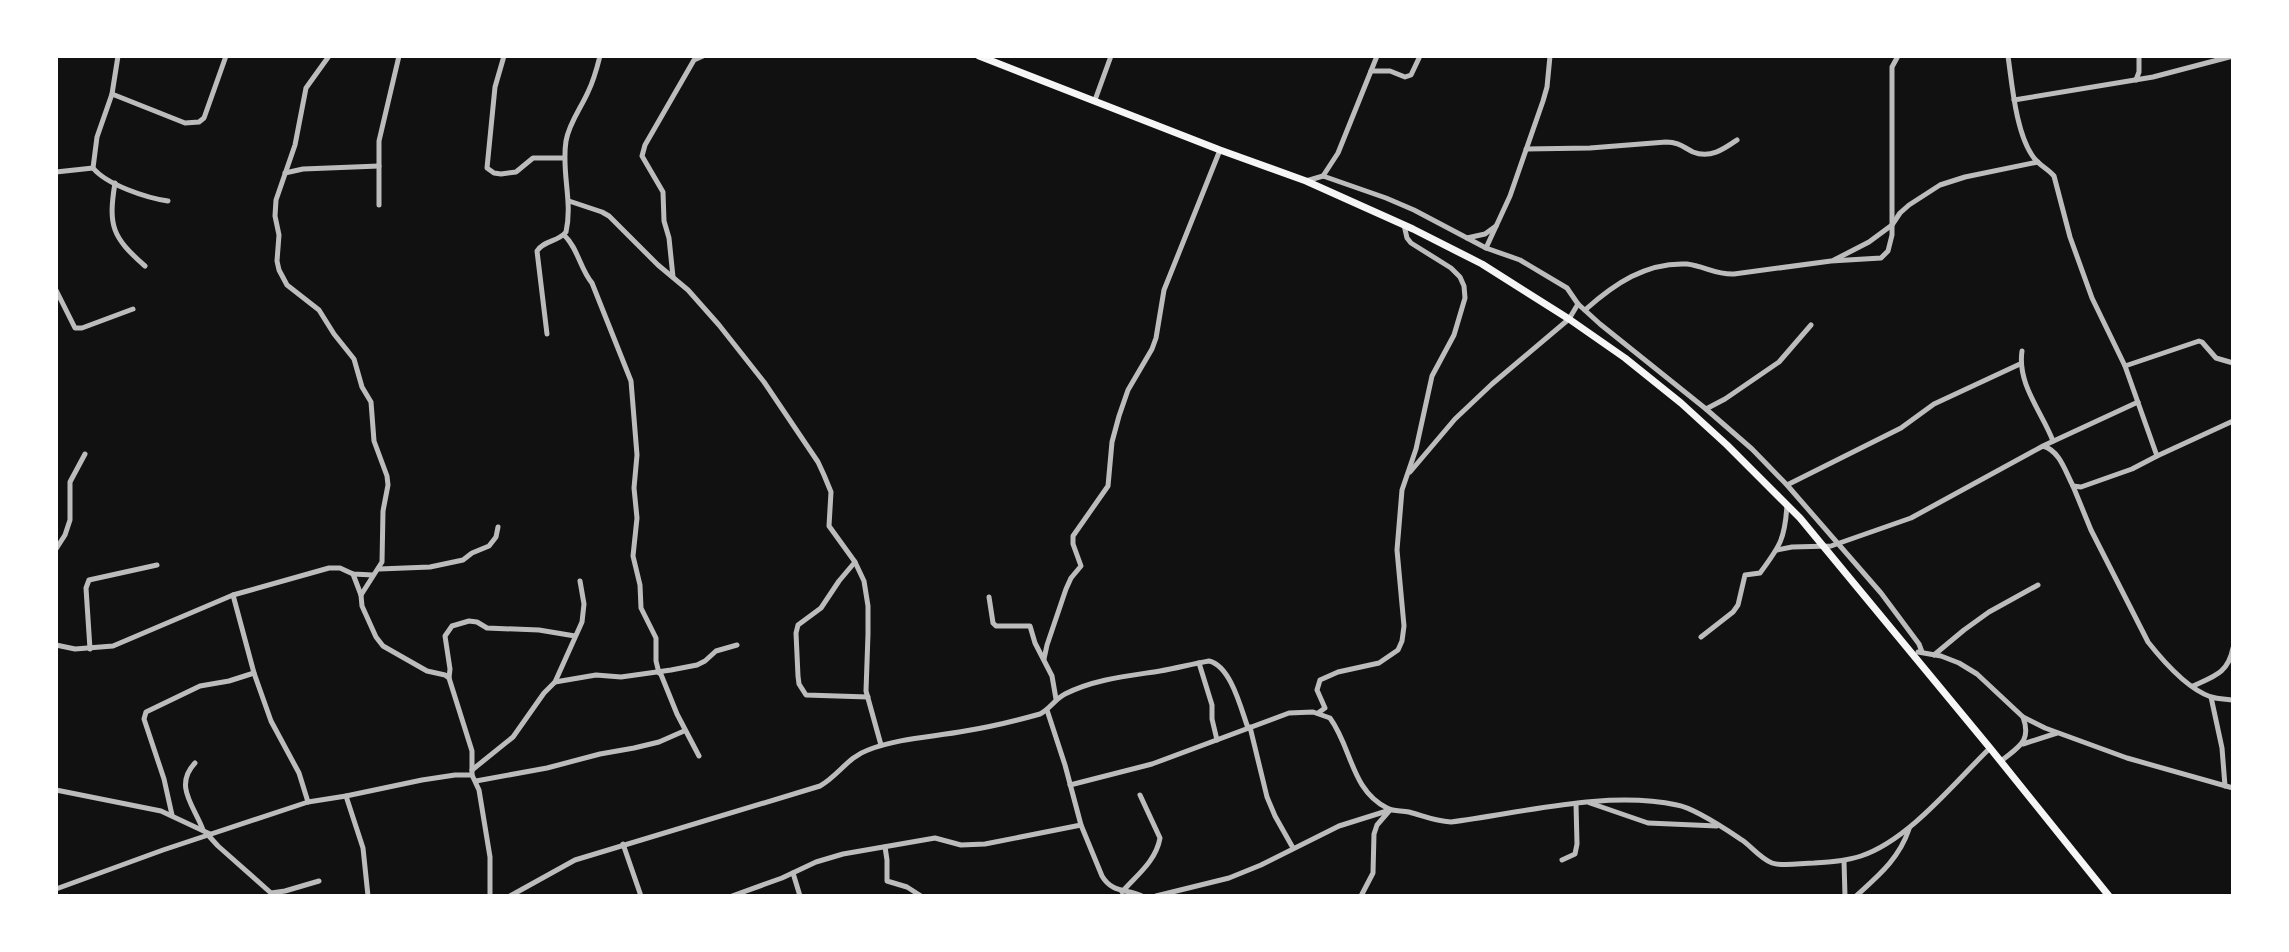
<svg xmlns="http://www.w3.org/2000/svg" width="2289" height="952" font-family="'Archivo Narrow',sans-serif">
<style>
.lines{fill:none;stroke-linecap:round;stroke-linejoin:round}
.minor{stroke:#bcbcbc;stroke-width:5}
.secondary{stroke:#f5f5f5;stroke-width:7}
</style>
<rect width="100%" height="100%" fill="#111"/>
<g class="lines">
<!-- minor -->
<g class="minor">
<path d="M 118,56 L 112,94 L 97,137 L 93,168 C 107,185 147,198 168,201"/>
<polyline points="329,56 306,88 295,145 276,200 275,216 279,235 277,261 279,270 287,285 319,310 334,334 354,359 362,387 371,402 374,441 387,476 388,485 383,511 382,562 361,595 362,606 376,637 383,646 427,671 445,675 449,678 472,751 472,775 479,790 490,857 490,896"/>
<polyline points="504,56 495,87 487,168 494,173 501,174 516,172 533,158 564,158"/>
<path d="M 2008,56 C 2012,84 2016,135 2034,158 C 2039,165 2048,169 2054,176 L 2070,237 L 2092,298 L 2125,366 L 2157,456"/>
<polyline points="1371,71 1390,71 1405,77 1411,75 1420,56"/>
<polyline points="2136,80 2139,72 2139,56"/>
<polyline points="112,94 185,123 199,122 204,118 226,56"/>
<polyline points="1095,100 1111,56"/>
<polyline points="2014,100 2153,77 2233,56"/>
<path d="M 1526,149 L 1590,148 L 1666,142 C 1679,142 1683,147 1693,152 C 1710,159 1724,149 1737,140"/>
<polyline points="56,172 93,168"/>
<polyline points="285,173 303,169 379,166"/>
<polyline points="1323,176 1338,153 1377,56"/>
<polyline points="1306,181 1323,176 1386,198 1414,210 1486,248 1520,260 1567,288 1578,304 1600,324 1706,409 1752,449 1787,485 1881,593 1919,644 1922,652"/>
<path d="M 115,183 C 108,226 112,237 145,266"/>
<polyline points="569,201 602,212 609,216 658,265 688,290 719,325 764,382 818,462 824,475 831,492 829,526 855,562 864,581 868,606 868,634 866,691 881,745"/>
<polyline points="379,205 379,141 399,56"/>
<path d="M 564,235 C 578,248 580,269 592,283 L 631,381 L 637,455 L 634,488 L 637,518 L 633,556 L 640,585 L 641,608 L 656,638 L 656,661 L 659,673"/>
<polyline points="1467,238 1485,234 1496,226"/>
<polyline points="1486,248 1510,196 1543,101 1547,87 1550,56"/>
<polyline points="1834,260 1869,242 1892,225 1900,213 1909,205 1940,185 1965,177 2038,162"/>
<polyline points="673,277 669,238 664,221 663,192 642,156 645,145 694,60 703,56"/>
<polyline points="56,290 75,328 82,328 133,309"/>
<path d="M 1585,310 C 1614,284 1646,262 1687,264 C 1704,266 1717,275 1734,274 L 1831,261 L 1881,258 L 1888,251 L 1892,235 L 1892,67 L 1898,56"/>
<path d="M 547,334 L 537,251 C 544,240 558,242 566,232 C 573,201 561,172 566,141 C 569,123 581,108 588,92 C 594,80 597,68 600,56"/>
<path d="M 2022,351 C 2017,384 2042,412 2053,441"/>
<polyline points="2125,366 2199,341 2202,342 2216,358 2233,363"/>
<polyline points="1706,409 1725,399 1779,362 1811,325"/>
<polyline points="2045,445 2138,402"/>
<polyline points="1410,472 1455,419 1492,384 1569,319 1578,304"/>
<polyline points="1787,485 1901,428 1934,404 2020,364"/>
<path d="M 2073,486 L 2091,530 L 2148,642 C 2163,661 2188,689 2211,697 C 2218,699 2226,699 2233,700"/>
<polyline points="56,549 65,535 70,520 70,482 85,454"/>
<path d="M 1777,550 L 1792,547 L 1831,546 L 1911,518 L 2043,446 C 2060,451 2065,471 2073,486 L 2081,487 L 2132,469 L 2157,456 L 2233,421"/>
<polyline points="855,562 839,581 821,608 798,625 796,633 798,676 799,684 806,695 868,697"/>
<polyline points="379,569 430,567 463,560 472,553 489,546 496,537 498,527"/>
<polyline points="353,574 361,595"/>
<polyline points="233,595 254,673 271,721 299,773 308,802"/>
<polyline points="989,597 993,623 996,626 1030,626 1035,643 1052,676 1056,699"/>
<path d="M 1701,637 L 1733,612 L 1738,605 L 1745,575 L 1760,573 C 1780,546 1785,539 1787,505"/>
<polyline points="56,645 75,649 113,646 233,595 329,568 340,568 353,574 373,575"/>
<polyline points="90,649 86,588 89,580 157,565"/>
<polyline points="1918,652 1941,656 1959,663 1977,674 2023,717 2045,728 2127,758 2233,788"/>
<polyline points="1934,655 1964,630 1989,612 2038,585"/>
<polyline points="1044,659 1047,645 1066,589 1071,578 1081,566 1073,544 1073,536 1108,486 1112,442 1119,416 1128,390 1152,349 1156,338 1164,290 1220,150"/>
<polyline points="1199,663 1212,705 1212,719 1217,740"/>
<polyline points="660,672 677,714 699,756"/>
<polyline points="449,678 450,669 445,636 452,626 469,621 477,622 487,628 539,630 575,636"/>
<polyline points="555,682 582,622 584,604 580,581"/>
<path d="M 2193,686 C 2215,676 2228,673 2233,648"/>
<polyline points="2211,697 2222,748 2225,786"/>
<path d="M 1047,710 L 1065,765 L 1081,825 L 1102,876 C 1112,893 1126,889 1142,896"/>
<polyline points="1318,713 1325,708 1317,690 1320,680 1338,672 1379,663 1398,650 1402,641 1404,626 1397,550 1402,490 1416,449 1432,376 1454,335 1465,298 1464,286 1460,277 1451,268 1411,243 1407,238 1404,225"/>
<polyline points="1250,727 1267,797 1275,816 1293,848"/>
<polyline points="2023,744 2057,733"/>
<path d="M 2001,761 C 2018,747 2032,742 2023,717"/>
<path d="M 195,763 C 173,786 195,807 203,830"/>
<polyline points="472,770 513,737 544,693 555,682 596,675 621,677 671,670 697,665 705,661 716,651 737,645"/>
<polyline points="476,781 547,768 600,754 634,748 659,742 684,731"/>
<path d="M 1070,785 L 1152,764 L 1289,713 L 1313,712 L 1330,718 C 1352,748 1351,790 1387,808 C 1394,812 1402,810 1409,812 C 1424,816 1434,821 1451,822 C 1522,813 1606,790 1677,805 C 1695,808 1727,830 1742,840 C 1752,847 1760,858 1772,863 C 1784,867 1801,863 1814,863 C 1830,862 1846,861 1861,856 C 1909,840 1954,783 1990,748"/>
<polyline points="56,790 161,811 210,834"/>
<polyline points="346,796 363,848 368,896"/>
<polyline points="1590,803 1648,823 1717,826"/>
<polyline points="172,815 164,779 144,719 146,712 200,686 229,681 254,673"/>
<polyline points="208,835 218,846 271,893 285,891 319,881"/>
<polyline points="623,844 641,896"/>
<polyline points="885,847 887,860 887,881 907,887 921,896"/>
<polyline points="1562,860 1575,854 1577,844 1576,804"/>
<polyline points="1844,861 1845,896"/>
<polyline points="793,873 800,896"/>
<polyline points="56,889 163,850 308,802 346,796 422,780 455,775 472,775"/>
<path d="M 1122,892 C 1137,875 1156,861 1160,838 L 1140,795"/>
<path d="M 510,896 L 575,860 L 820,786 C 838,776 848,757 868,750 C 899,738 933,737 965,731 C 990,727 1015,721 1040,714 C 1050,709 1055,699 1065,694 C 1095,679 1128,676 1160,671 C 1177,668 1192,664 1209,661 C 1231,666 1241,709 1248,728"/>
<polyline points="732,896 782,878 816,862 843,854 935,838 961,845 985,844 1081,825"/>
<polyline points="1156,896 1229,878 1261,865 1339,826 1390,810 1377,825 1374,834 1373,873 1361,896"/>
<path d="M 1856,896 C 1878,876 1899,859 1909,829"/>
</g>
<!-- secondary -->
<polyline class="secondary" points="979,56 1220,150 1306,181 1413,229 1482,264 1569,319 1625,358 1681,403 1727,445 1800,518 1990,748 2109,896"/>
</g>
<!-- border -->
<rect width="2289" height="952" fill="none" stroke="#ffffff" stroke-width="116"/>
</svg>
